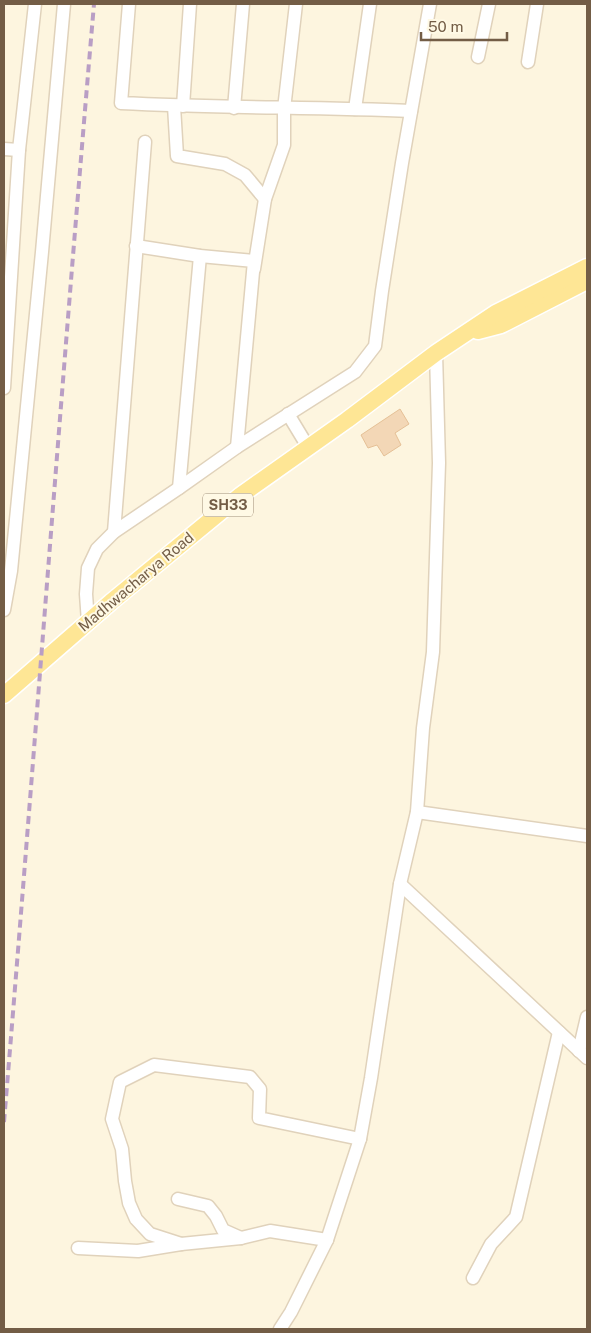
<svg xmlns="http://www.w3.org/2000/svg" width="591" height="1333" font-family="'Public Sans',sans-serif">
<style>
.building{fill:#f3d7b6;stroke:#e5c096}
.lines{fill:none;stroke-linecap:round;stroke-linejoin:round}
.minor-casing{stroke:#e0d2bb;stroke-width:15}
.major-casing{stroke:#fff;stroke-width:19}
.minor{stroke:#fff;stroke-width:12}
.major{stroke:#fee695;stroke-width:16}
.rail{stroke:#b99ec5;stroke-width:4;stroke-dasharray:8 5;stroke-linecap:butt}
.labels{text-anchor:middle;stroke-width:4;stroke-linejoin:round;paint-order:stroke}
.shield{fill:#fff9e5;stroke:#9d8c76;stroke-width:1}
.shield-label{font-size:14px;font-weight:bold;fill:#735d46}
.street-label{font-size:15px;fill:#735d46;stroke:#fff9e5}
</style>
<rect width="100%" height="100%" fill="#fdf5df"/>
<!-- building -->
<polygon class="building" points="400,409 409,424 395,433 401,445 384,456 377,445 368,448 361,435"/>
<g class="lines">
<defs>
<g id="minor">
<path d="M 129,4 L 121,103 C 217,108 314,107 411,111"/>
<polyline points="478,57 489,4"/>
<polyline points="528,62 537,4"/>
<polyline points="174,106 177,156 225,164 245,175 265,199"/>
<polyline points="183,106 190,4"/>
<polyline points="234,108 243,4"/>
<polyline points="355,109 370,4"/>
<polyline points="4,149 19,150"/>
<polyline points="136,246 200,256 254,261 237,447"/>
<polyline points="254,269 265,199 284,145 284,109 296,4"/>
<polyline points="4,388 19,150 35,4"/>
<polyline points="288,414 308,447"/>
<polyline points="179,488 200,256"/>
<polyline points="114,532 145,142"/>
<polyline points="4,610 11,571 42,252 64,4"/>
<polyline points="88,622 86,594 88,568 97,549 114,532 179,488 237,447 355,372 375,346 382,291 402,163 430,4"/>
<polyline points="417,812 587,836"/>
<polyline points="400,884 587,1058"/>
<polyline points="579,1051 587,1017"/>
<polyline points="178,1199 208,1206 216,1216 223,1230 241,1238"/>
<polyline points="181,1244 150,1234 136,1219 129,1203 125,1181 122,1149 112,1119 120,1082 154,1065 250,1077 260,1089 259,1118 360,1139"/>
<polyline points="78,1248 138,1251 181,1244 241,1238 270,1231 327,1240"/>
<polyline points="473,1278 491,1244 516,1217 559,1032"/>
<polyline points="280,1329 291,1312 327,1240 360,1139 371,1078 400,884 417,812 423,728 433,652 439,463 436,353"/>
</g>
<g id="major">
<polyline points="478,331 501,325 587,281"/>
<polyline points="4,695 111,602 241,495 347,420 436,353 496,313 587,267"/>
</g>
</defs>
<!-- minor casing -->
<use href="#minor" class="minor-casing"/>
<!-- major casing -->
<use href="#major" class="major-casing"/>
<!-- minor -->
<use href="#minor" class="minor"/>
<!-- major -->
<use href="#major" class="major"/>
<!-- rail -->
<path class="rail" d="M 4,1122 C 35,749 62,376 94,4"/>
</g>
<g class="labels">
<!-- shield labels -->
<rect class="shield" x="203" y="493.5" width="50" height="23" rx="4"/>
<g class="shield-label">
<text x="228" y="510">SH33</text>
</g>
<!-- street labels -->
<g class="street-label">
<text transform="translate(136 582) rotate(-40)" y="5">Madhwacharya Road</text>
</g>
</g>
<!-- border -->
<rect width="591" height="1333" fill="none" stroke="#735d46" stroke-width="10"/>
<!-- scale -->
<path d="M421 32v8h86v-8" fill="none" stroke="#735d46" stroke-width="2.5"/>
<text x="428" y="32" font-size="15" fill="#735d46" stroke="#fff9e5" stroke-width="4" paint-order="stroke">50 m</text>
</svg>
